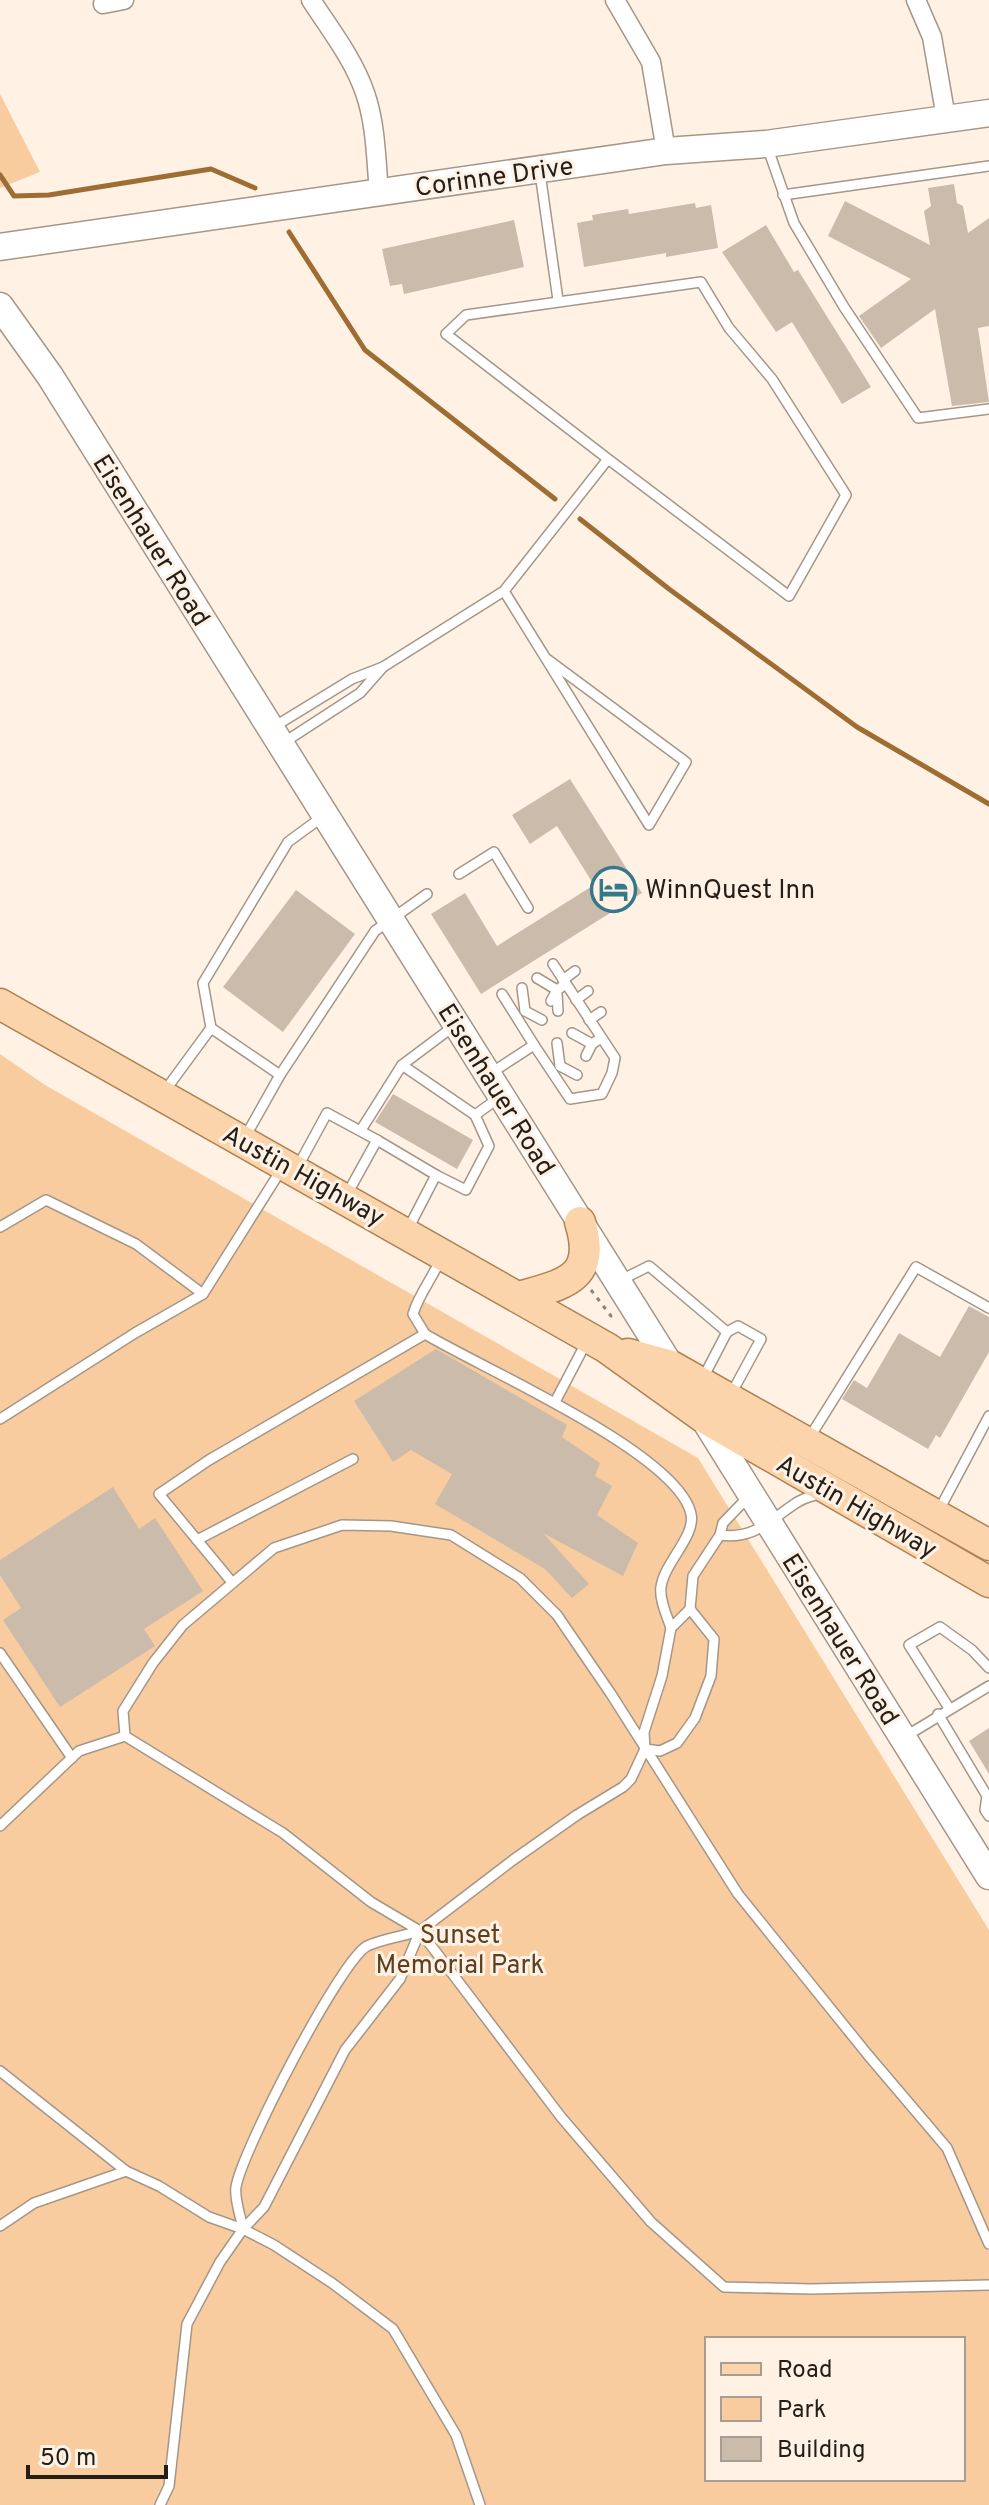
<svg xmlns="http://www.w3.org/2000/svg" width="989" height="2505" font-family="Overpass,sans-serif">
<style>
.green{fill:#f8cc9f;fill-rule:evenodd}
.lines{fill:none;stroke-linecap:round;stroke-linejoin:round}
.stream{stroke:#9e6d33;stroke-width:5}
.building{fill:#cabbab}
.lane-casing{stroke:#a59687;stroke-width:12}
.street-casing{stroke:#a59687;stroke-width:21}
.secondary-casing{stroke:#a59687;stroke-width:29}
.primary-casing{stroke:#ae8254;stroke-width:33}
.path{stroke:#8b8279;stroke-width:3;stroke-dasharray:4 6;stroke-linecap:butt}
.lane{stroke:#fff;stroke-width:9}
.street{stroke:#fff;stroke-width:18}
.secondary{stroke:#fff;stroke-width:26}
.primary{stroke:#fbd4ac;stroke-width:30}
.labels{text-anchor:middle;stroke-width:6;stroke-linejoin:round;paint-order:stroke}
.street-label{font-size:26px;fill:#241e19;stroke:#fff2e5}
.poi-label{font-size:26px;fill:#241e19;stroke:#fff2e5;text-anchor:start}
.park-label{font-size:26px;fill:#5e4020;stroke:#fff2e5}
</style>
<rect width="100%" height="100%" fill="#fff2e5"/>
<!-- green -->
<g class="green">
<polygon points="0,94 40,172 0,188"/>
<path d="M 0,1054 L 45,1085 L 698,1458 L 989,1930 L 989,2505 L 0,2505 ZM 707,2339 L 963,2339 L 963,2479 L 707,2479 Z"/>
</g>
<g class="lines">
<!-- stream -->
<g class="stream">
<polyline points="0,175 14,196 49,195 211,169 255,188"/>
<polyline points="289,232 365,350 555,499"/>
<polyline points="580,519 669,589 857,727 989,804"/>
</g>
</g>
<!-- building -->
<g class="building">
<polygon points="954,184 957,203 963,206 968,233 989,218 989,326 978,328 989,402 952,406 935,309 881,348 859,316 911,279 828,236 845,201 930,245 924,211 931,206 928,188"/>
<polygon points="695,203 696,208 711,205 718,248 666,257 666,253 584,267 577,223 593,220 592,215 628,209 629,214"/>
<polygon points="514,220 524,267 404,294 402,284 390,286 382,249"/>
<polygon points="766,225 794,272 798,270 871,387 842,404 792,322 776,332 722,252"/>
<polygon points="570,779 642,893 481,994 431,914 465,893 497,946 594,885 557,826 530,844 512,815"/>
<polygon points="296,890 355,934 283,1032 223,987"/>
<polygon points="393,1094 473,1140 457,1169 375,1122"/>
<polygon points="969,1306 989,1317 989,1352 940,1438 936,1435 928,1449 842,1399 854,1380 867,1388 899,1333 940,1357"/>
<polygon points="436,1349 567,1425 562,1437 600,1463 595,1476 612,1486 597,1515 638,1543 623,1576 543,1533 589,1584 572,1598 545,1569 435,1504 452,1474 411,1450 393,1462 354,1401"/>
<polygon points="113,1487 139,1529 155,1518 203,1591 144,1629 155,1646 60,1707 3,1620 21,1608 0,1575 0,1560"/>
<polygon points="989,1728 989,1774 969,1741"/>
</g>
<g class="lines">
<defs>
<g id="lane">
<polyline points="767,146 794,223 844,307 918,418 989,409"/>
<polyline points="540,173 558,300"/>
<polyline points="783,195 989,166"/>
<polyline points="504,591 649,825 686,762 547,659"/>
<polyline points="383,667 504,591 608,459 446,334 466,315 701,282 729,328 772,379 846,495 789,596 608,459"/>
<polyline points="272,728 352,679 383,667 360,693 283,743"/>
<polyline points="459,874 494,852 528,908"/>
<polyline points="537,978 557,990"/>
<polyline points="563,980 575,971"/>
<polyline points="522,988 525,1011"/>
<polyline points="557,993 558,1011"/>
<polyline points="502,994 534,1045"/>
<polyline points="576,1000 588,991"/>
<polyline points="551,1001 557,990 566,984"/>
<polyline points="525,1011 542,1020"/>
<polyline points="589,1020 601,1012"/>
<polyline points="454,1026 402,1065 475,1115"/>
<polyline points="211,1028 203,983 288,842 322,817"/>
<polyline points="572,1033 592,1044"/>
<polyline points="557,1043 560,1066"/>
<polyline points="586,1056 592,1044 601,1038"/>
<polyline points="560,1066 577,1075"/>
<polyline points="491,1073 534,1045 570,1099 602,1094 612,1073 615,1058 553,964"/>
<polyline points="280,1075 375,931 427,894"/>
<polyline points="164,1092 211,1028 280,1075 244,1139"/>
<polyline points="361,1130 402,1065"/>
<polyline points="297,1168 327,1113 377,1140"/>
<polyline points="436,1175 466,1190 489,1146 475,1115 500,1097"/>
<polyline points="346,1196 377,1140 436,1175 408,1229"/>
<polyline points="0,1227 46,1200 136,1244 203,1294"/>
<polyline points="621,1280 649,1266 727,1332 703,1378"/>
<polyline points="727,1332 738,1326 761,1339 730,1396"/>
<path d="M 425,1334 L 413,1314 C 419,1294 432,1279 440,1260"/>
<polyline points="555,1402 587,1341"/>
<polyline points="0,1419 135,1333 203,1294 281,1170"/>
<polyline points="808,1440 916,1267 989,1308"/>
<polyline points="750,1495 723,1523 720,1535 693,1576 690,1609 671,1628 662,1676 644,1732 645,1749 631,1779 623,1787 577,1815 513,1860 420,1931 371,1902 283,1833 125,1736 123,1711 153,1663 183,1625 274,1548 342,1525 391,1526 451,1535 520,1578 557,1615 611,1694 738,1894 868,2055 947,2148 989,2244"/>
<polyline points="938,1512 989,1416"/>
<path d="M 720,1535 C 754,1540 770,1520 796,1503 C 803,1498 813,1496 821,1493"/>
<polyline points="197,1540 353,1459"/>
<path d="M 231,1581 L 159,1494 L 209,1460 L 425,1334 C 481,1368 678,1453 691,1514 C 696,1536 664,1563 661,1587 C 659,1599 667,1616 671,1628"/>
<polyline points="0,1653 72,1758"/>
<polyline points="949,1708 909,1645 940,1627 972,1650 989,1668"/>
<polyline points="938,1714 987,1796 985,1810 989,1816"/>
<polyline points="906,1736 989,1686"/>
<polyline points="645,1749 660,1751 677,1743 695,1718 711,1676 714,1639 690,1609"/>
<polyline points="0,1826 79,1751 125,1736"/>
<polyline points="420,1931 561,2117 651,2222 724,2287 811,2289 989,2285"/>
<polyline points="0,2071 126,2171"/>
<polyline points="0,2226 34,2203 126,2171 159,2186 209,2217 243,2229 274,2245 332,2283 393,2329 456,2435 480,2505"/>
<path d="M 243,2229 C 241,2217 234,2199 236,2187 C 241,2153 340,1961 367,1946 C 382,1939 403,1936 420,1931"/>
<polyline points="160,2505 169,2486 187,2324 220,2262 243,2229 264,2207 345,2050 400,1979 420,1931"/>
</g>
<g id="street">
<path d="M 311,0 C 330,29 354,60 365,93 C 376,124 376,160 379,192"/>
<polyline points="615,0 651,62 666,151"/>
<polyline points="916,0 932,37 946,118"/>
<polyline points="103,4 124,0"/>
</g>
<g id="secondary">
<polyline points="0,247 666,151 766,144 989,113"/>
<polyline points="0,306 50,376 678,1378"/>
<polyline points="701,1414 989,1876"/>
</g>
<g id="primary">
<polyline points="0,1004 607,1348 703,1417 989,1582"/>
<path d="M 519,1297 C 564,1284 598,1279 580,1222"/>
<polyline points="628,1354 671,1366 989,1545"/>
</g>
</defs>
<!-- lane casing -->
<use href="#lane" class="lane-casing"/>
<!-- street casing -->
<use href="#street" class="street-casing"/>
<!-- secondary casing -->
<use href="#secondary" class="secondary-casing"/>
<!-- primary casing -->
<use href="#primary" class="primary-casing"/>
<!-- path -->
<polyline class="path" points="591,1290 611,1316 614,1316"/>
<!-- lane -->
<use href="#lane" class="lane"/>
<!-- street -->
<use href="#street" class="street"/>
<!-- secondary -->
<use href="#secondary" class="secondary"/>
<!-- primary -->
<use href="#primary" class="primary"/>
</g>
<!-- icons -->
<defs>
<symbol id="hotel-ring" viewBox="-11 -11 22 22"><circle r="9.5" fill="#fff2e5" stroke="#357889" stroke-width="1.5"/><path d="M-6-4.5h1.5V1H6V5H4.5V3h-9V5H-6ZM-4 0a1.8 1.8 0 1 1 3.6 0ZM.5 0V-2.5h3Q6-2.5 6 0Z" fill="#357889"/></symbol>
</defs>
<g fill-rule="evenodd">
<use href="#hotel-ring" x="588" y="864" width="51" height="51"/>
</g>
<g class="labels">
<!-- street labels -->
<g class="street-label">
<text transform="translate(494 176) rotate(-8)" y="9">Corinne Drive</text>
<text transform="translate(152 540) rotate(58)" y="9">Eisenhauer Road</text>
<text transform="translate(497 1089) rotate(58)" y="9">Eisenhauer Road</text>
<text transform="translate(304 1175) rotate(29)" y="9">Austin Highway</text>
<text transform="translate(857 1506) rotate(30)" y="9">Austin Highway</text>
<text transform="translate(841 1639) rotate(58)" y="9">Eisenhauer Road</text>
</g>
<!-- poi labels -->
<g class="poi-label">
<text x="645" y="898">WinnQuest Inn</text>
</g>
<!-- park labels -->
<g class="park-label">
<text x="460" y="1943">Sunset<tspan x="460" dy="30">Memorial Park</tspan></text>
</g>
</g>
<!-- legend -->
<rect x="705" y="2337" width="260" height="144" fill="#fff2e5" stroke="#a79d93" stroke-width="2"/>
<rect x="721" y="2363" width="40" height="12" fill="#fbd4ac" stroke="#a79d93" stroke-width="2"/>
<text x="777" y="2377" font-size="24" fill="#241e19">Road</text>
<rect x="721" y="2397" width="40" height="24" fill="#f8cc9f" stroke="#a79d93" stroke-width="2"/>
<text x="777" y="2417" font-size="24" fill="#241e19">Park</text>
<rect x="721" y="2437" width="40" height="24" fill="#cabbab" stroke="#a79d93" stroke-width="2"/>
<text x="777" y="2457" font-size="24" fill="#241e19">Building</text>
<!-- scale -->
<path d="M28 2465v12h138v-12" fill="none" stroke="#241e19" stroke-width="4"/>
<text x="40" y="2465" font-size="24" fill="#241e19" stroke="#fff2e5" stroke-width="6" paint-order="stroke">50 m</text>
</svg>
